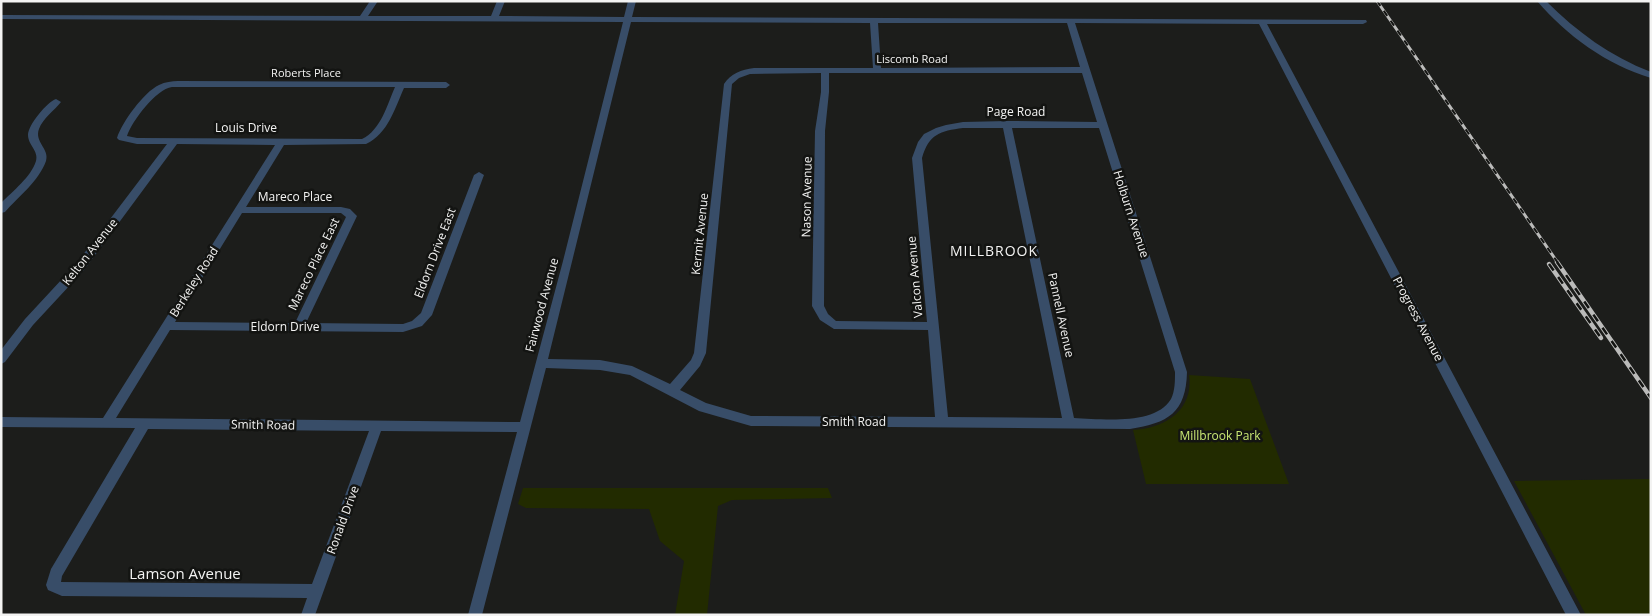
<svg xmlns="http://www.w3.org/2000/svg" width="1652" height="616" font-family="'Open Sans',sans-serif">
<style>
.green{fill:#222b00}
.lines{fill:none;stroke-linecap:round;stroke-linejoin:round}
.minor{fill:#384d68;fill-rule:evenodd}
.rail-far1-casing{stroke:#bbbbba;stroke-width:3}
.rail-casing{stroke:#bbbbba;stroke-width:4.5}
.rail-far1{stroke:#131412;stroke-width:2;stroke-dasharray:6;stroke-linecap:butt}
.rail{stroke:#131412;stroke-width:2.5;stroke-dasharray:8;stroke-linecap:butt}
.labels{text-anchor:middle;stroke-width:5;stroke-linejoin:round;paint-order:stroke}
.far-street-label{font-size:11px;fill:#f3f3f2;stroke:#131412}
.street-label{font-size:12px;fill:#f3f3f2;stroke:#131412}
.park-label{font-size:12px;fill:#c9e773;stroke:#131412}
.neighbourhood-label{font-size:14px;letter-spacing:1px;fill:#f3f3f2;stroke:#131412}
.near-street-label{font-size:15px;fill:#f3f3f2;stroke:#131412}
</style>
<rect width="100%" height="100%" fill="#1c1d1b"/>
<!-- green -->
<g class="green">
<path d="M 1189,375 L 1250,379 L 1289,484 L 1146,484 L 1133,430 C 1164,428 1194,411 1189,375 Z"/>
<polygon points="1651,479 1651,615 1586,615 1514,481"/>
<polygon points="523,488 828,488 832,498 732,500 718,506 707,615 675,615 684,561 660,541 649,509 526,508 518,504"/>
</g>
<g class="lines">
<!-- minor -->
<g class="minor">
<path d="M 370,1 L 378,1 L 368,16 L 491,16 L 497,1 L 505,1 L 499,16 L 624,17 L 628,1 L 636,1 L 632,17 L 1366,20 L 1367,22 L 1363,24 L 1267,24 L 1581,615 L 1566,615 L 1259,24 L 1075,23 L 1187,372 C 1186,413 1168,423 1130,429 L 751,426 L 699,411 L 630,375 L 600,370 L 546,368 L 482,615 L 468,615 L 517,432 L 381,431 L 315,615 L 301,615 L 307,598 L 62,596 L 48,590 L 46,585 L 51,569 L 135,428 L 1,427 L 1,417 L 103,418 L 275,145 L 177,144 L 84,270 L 33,325 L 5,362 L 1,364 L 1,350 L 25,319 L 76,264 L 167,144 L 137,144 L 119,140 L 117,138 C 122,122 144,92 159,85 C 165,82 172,81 178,81 L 446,82 L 450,85 L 446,88 L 404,88 C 395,108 388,134 366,144 L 284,145 L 246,207 L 341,207 L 350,209 L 357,216 L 306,323 L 403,324 L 412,321 L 421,313 L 474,175 L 479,172 L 484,175 L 432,315 L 422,326 L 403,332 L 170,330 L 116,418 L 520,422 L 563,261 L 623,22 L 1,19 L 1,15 L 360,16 ZM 631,22 L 870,23 L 873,68 L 754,68 C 741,70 731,73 724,84 L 694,353 L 691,360 L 670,384 L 632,366 L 600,360 L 548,359 ZM 878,23 L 1067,23 L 1080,67 L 881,68 ZM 821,73 L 821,92 L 815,131 L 812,306 L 820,320 L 834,329 L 928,330 L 935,417 L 751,416 L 706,403 L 680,390 L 700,366 L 706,353 L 732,84 L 739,78 L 750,74 ZM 829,73 L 1082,73 L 1097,122 L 1007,121 L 963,122 L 946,125 L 936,128 L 924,134 L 918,142 L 912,158 L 927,322 L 836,321 L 828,314 L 824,306 L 825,131 L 829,92 ZM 172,87 L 395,87 C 387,105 381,130 362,139 L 137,138 L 127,136 C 132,121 156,89 172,87 ZM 963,128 L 1003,128 L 1062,418 L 948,417 L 922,158 C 929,134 940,131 963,128 ZM 1012,128 L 1099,128 L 1175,372 C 1175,381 1175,391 1171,399 C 1155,426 1101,419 1074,418 ZM 242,213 L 341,213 L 346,217 L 295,323 L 175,322 ZM 148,429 L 369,431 L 312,584 L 61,582 L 62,576 Z"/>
<path d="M 1537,1 L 1546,1 C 1577,32 1610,56 1651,72 L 1651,78 C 1607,65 1566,35 1537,1 Z"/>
<path d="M 56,99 L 61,102 C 54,111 43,118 39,129 C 34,142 50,149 46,161 C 39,181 18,197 5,212 L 1,213 L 1,203 C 13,191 31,177 36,161 C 39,151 28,145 28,135 C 28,125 47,102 56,99 Z"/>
</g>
<defs>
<polyline id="rail-far1" points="1377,1 1558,263"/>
<g id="rail">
<polyline points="1557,262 1651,398"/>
<polyline points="1549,264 1601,338"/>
</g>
</defs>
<!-- rail-far1 casing -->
<use href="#rail-far1" class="rail-far1-casing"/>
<!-- rail casing -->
<use href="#rail" class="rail-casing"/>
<!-- rail-far1 -->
<use href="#rail-far1" class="rail-far1"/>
<!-- rail -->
<use href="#rail" class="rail"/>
</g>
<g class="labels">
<!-- far-street labels -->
<g class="far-street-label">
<text x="912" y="63">Liscomb Road</text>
<text x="306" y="77">Roberts Place</text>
</g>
<!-- street labels -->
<g class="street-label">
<text x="1016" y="116">Page Road</text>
<text x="246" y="132">Louis Drive</text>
<text x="295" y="201">Mareco Place</text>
<text transform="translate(807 197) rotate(-89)" y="4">Nason Avenue</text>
<text transform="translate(1131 214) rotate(72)" y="4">Holburn Avenue</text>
<text transform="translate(700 234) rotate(-84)" y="4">Kermit Avenue</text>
<text transform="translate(90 252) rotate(-52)" y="4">Kelton Avenue</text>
<text transform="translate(435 253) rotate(-69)" y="4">Eldorn Drive East</text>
<text transform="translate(314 264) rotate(-64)" y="4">Mareco Place East</text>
<text transform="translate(915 277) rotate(-95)" y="4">Valcon Avenue</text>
<text transform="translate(194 282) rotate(-58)" y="4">Berkeley Road</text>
<text transform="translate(542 305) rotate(-75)" y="4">Fairwood Avenue</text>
<text transform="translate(1061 315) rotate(78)" y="4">Pannell Avenue</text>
<text transform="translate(1418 319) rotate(62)" y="4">Progress Avenue</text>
<text x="285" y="331">Eldorn Drive</text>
<text x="854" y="426">Smith Road</text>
<text transform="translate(263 425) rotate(1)" y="4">Smith Road</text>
<text transform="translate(343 520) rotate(-70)" y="4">Ronald Drive</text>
</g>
<!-- park labels -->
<g class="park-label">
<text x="1220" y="440">Millbrook Park</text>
</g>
<!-- neighbourhood labels -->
<g class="neighbourhood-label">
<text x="994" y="256">MILLBROOK</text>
</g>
<!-- near-street labels -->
<g class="near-street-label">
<text x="185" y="579">Lamson Avenue</text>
</g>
</g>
<!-- border -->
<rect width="1652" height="616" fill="none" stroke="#f3f3f2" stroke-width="5"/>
</svg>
